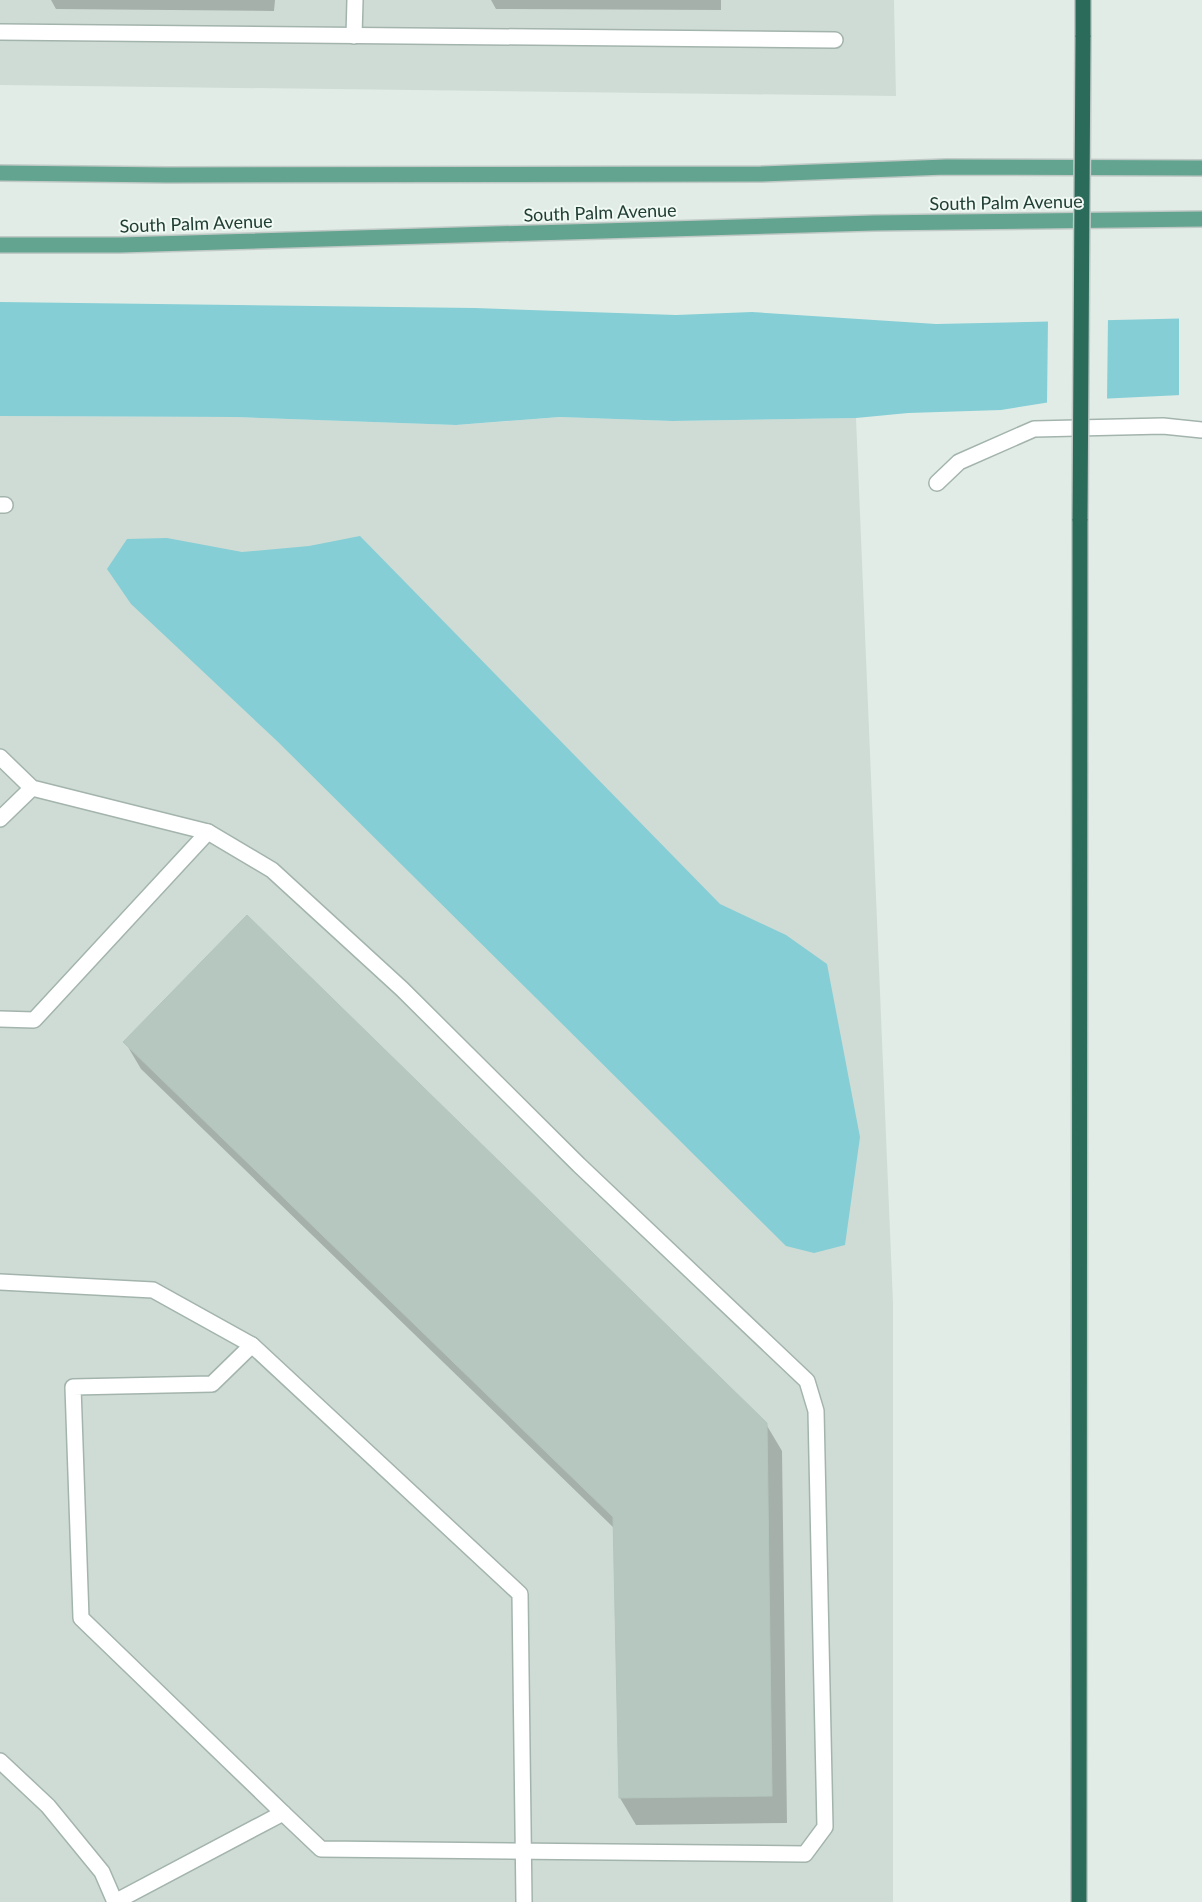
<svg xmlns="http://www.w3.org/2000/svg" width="1202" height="1902" font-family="Lato,sans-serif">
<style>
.built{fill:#cfdcd5}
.water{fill:#85ced5}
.pier{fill:#e1ece6}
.shadow{fill:#0003}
.building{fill:#b6c7bf;stroke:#b3c6bd}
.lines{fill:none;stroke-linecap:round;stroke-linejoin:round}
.minor-casing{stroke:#a3b4ad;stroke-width:18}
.major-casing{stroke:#c1c9c6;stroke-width:18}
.highway-casing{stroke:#c1c9c6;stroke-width:18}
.minor{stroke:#fff;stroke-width:15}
.major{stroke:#62a48f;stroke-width:15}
.highway{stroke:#2a6c59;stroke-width:15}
.highway-bridge-casing{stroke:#c1c9c6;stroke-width:18;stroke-linecap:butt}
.highway-bridge{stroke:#2a6c59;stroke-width:15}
.labels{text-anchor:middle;stroke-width:4;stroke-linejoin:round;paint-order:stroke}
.street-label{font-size:18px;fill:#203e34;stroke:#f1f9f4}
</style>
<rect width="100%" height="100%" fill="#e1ece6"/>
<!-- built -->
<g class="built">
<polygon points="0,0 894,0 896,96 0,85"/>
<polygon points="0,416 235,417 456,425 561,417 672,421 856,418 893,1303 893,1902 0,1902"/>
</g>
<!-- water -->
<g class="water">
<polygon points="0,302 475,308 676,315 752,312 936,324 1202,318 1202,394 1057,401 1001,410 908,413 856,418 672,421 560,417 456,425 235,417 0,416"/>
<polygon points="360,536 720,904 786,935 827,964 860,1137 845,1245 814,1253 786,1246 277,741 131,604 107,569 127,539 167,538 242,552 309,546"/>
</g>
<!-- pier -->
<g class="pier">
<polygon points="1179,316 1202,316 1202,396 1179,398"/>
<polygon points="1108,317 1107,402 1047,405 1048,319"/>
</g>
<!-- shadow -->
<g class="shadow">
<polygon points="51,0 275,0 274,11 56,9"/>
<polygon points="491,0 721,0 721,10 496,9"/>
<polygon points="125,1042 766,1424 782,1451 787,1823 636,1825 620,1798 615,1529 141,1069"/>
</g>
<!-- building -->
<polygon class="building" points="247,915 767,1423 772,1796 619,1798 613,1517 123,1042"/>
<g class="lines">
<defs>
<g id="minor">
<polyline points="0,32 835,40"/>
<polyline points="354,36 355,0"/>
<polyline points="937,483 959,462 1034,429 1163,426 1202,430"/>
<polyline points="0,505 5,505"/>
<polyline points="0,757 32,788 208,832 272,870 402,989 579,1165 807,1381 816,1411 825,1827 805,1854 321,1849 283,1813"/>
<polyline points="0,819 32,788"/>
<polyline points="0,1019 34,1020 208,832"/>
<polyline points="0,1282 153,1290 252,1345"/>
<polyline points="0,1761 48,1806 102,1872 115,1902"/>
<polyline points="115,1902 283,1813 81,1618 73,1387 212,1384 252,1345 520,1594 524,1902"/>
</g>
<g id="major">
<polyline points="0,173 167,175 761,174 946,167 1202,168"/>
<polyline points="0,245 120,245 874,223 1202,219"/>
</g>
<g id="highway">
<polyline points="1083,37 1083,0"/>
<polyline points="1079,1902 1080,519"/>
</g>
</defs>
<!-- minor casing -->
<use href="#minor" class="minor-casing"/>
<!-- major casing -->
<use href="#major" class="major-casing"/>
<!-- highway casing -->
<use href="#highway" class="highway-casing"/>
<!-- minor -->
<use href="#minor" class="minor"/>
<!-- major -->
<use href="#major" class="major"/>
<!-- highway -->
<use href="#highway" class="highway"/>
<defs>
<polyline id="highway-bridge" points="1080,519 1083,37"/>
</defs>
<!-- highway-bridge casing -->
<use href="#highway-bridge" class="highway-bridge-casing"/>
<!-- highway-bridge -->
<use href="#highway-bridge" class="highway-bridge"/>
</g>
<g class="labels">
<!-- street labels -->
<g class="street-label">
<text transform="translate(1006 203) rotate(-1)" y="6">South Palm Avenue</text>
<text transform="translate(600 213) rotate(-2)" y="6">South Palm Avenue</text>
<text transform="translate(196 224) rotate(-2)" y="6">South Palm Avenue</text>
</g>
</g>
</svg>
